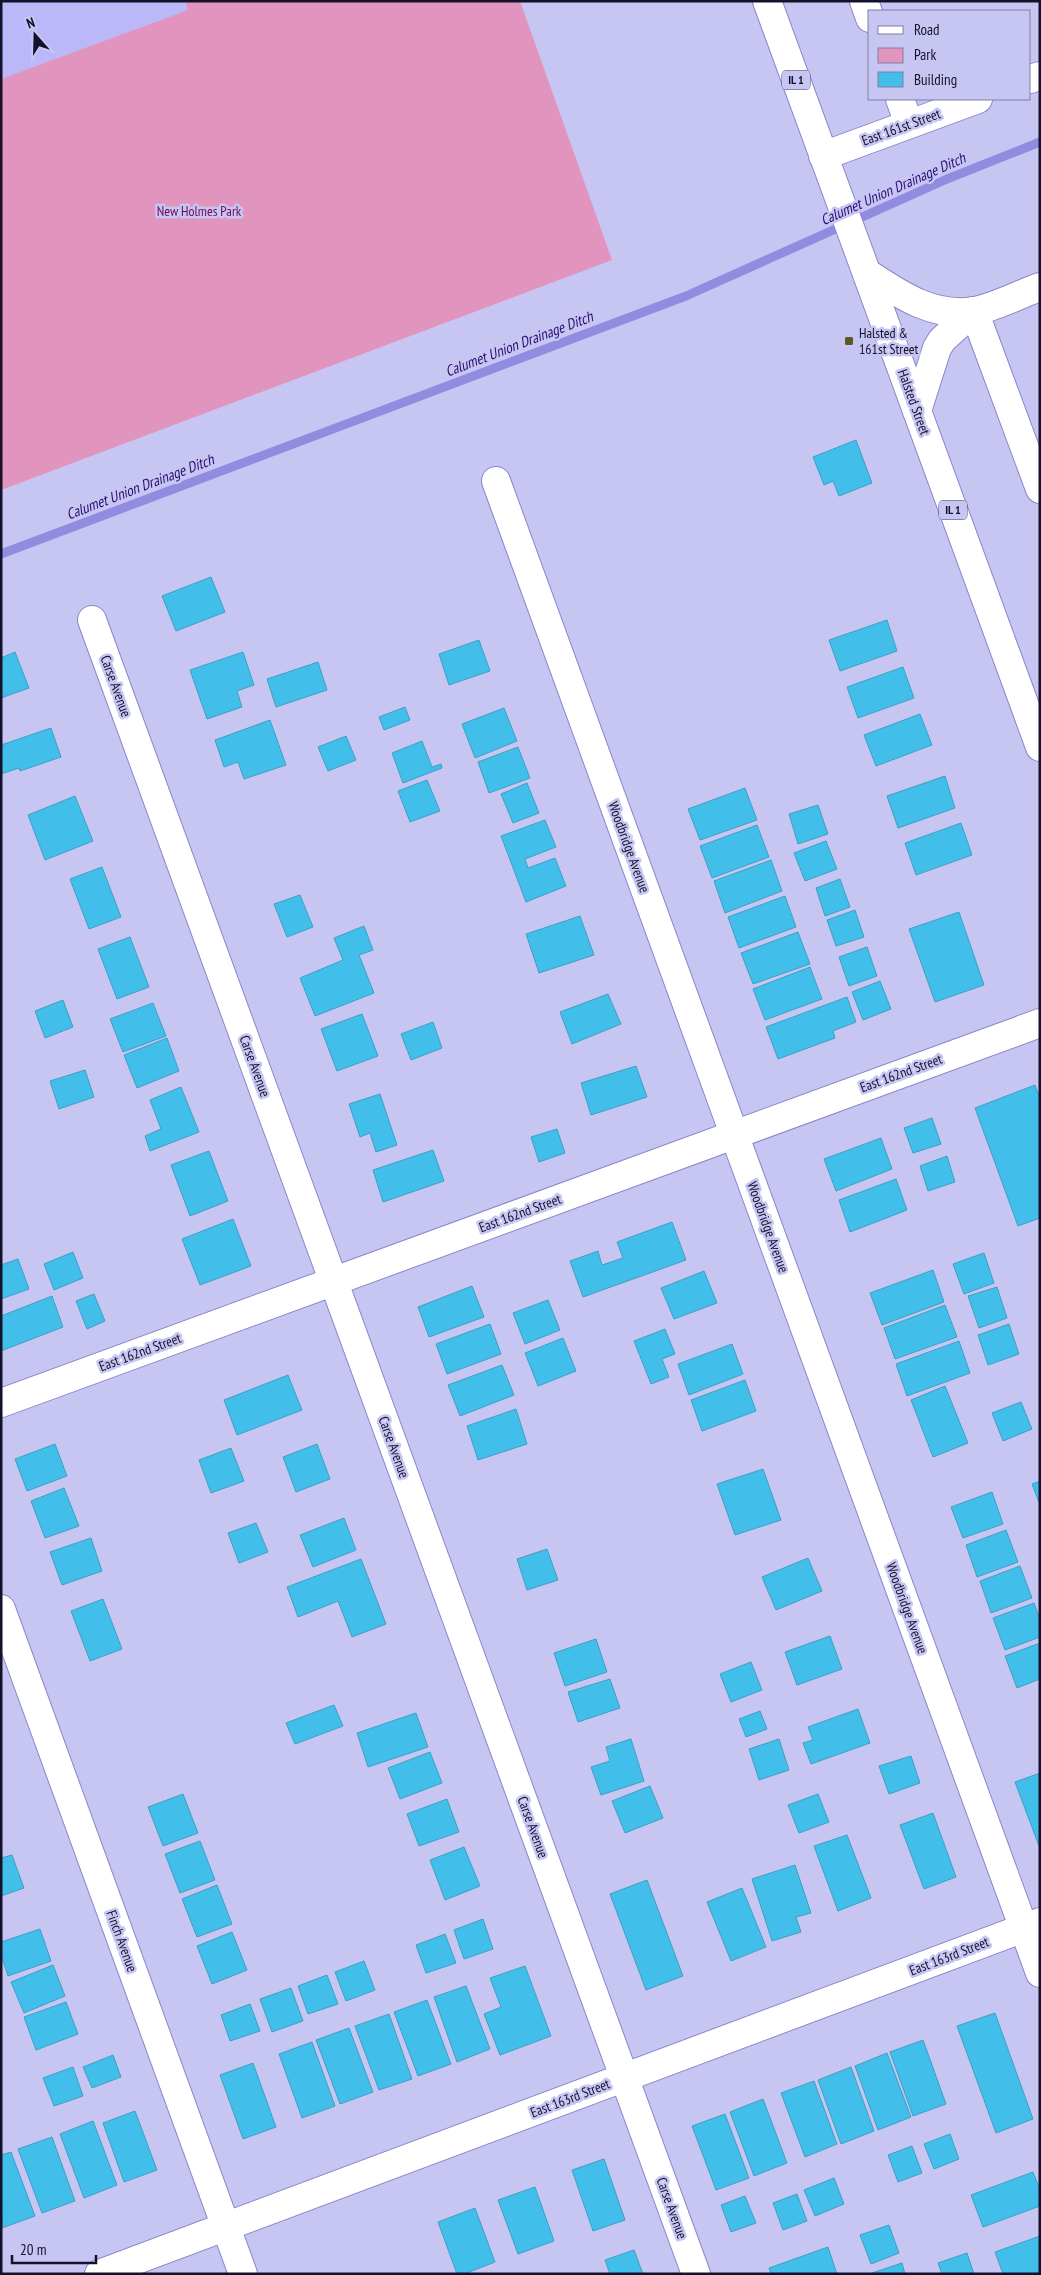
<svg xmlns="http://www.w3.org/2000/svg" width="1041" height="2275" font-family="'PT Sans Narrow',sans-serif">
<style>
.built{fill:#bab8f8}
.green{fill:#e094be}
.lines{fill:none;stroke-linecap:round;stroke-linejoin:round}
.stream{stroke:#918ce0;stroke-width:9}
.building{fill:#42beea;stroke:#3e9fc2}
.minor-casing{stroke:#8986cb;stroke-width:30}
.major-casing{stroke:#8986cb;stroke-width:30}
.minor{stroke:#fff;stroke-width:28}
.major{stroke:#fff;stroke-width:28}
.poi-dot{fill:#5c5926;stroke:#c7c6f3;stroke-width:2}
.labels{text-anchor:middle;stroke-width:5;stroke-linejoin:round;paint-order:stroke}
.shield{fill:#c7c6f3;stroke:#4a4767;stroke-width:1}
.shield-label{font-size:12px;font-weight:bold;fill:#14112b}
.street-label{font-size:14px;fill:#14112b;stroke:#c7c6f3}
.park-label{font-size:14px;fill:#740752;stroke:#c7c6f3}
.poi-label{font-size:14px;fill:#14112b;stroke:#c7c6f3;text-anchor:start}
.water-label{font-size:15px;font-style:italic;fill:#2b0c72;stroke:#c7c6f3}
</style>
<rect width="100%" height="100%" fill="#c7c6f3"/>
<!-- built -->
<polygon class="built" points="1,1 185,1 188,10 1,79"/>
<!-- green -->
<polygon class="green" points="185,1 520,1 612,260 1,490 1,79 188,10"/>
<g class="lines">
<!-- stream -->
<polyline class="stream" points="1,554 686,296 947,179 1040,142"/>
</g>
<!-- building -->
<g class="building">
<polygon points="856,440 872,483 839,496 833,481 824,485 813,457"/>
<polygon points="211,577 225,612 176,631 162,596"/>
<polygon points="887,620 897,651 840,671 829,640"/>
<polygon points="479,640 490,671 449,685 439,654"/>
<polygon points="15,652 29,688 1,698 1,658"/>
<polygon points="243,652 254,685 237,691 242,707 207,719 190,670"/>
<polygon points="318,662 327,690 276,707 267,679"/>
<polygon points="903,667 914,698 858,718 847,687"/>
<polygon points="405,707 410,720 384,730 379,717"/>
<polygon points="504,708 517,741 475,758 462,724"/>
<polygon points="920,714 932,745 876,766 864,735"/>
<polygon points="270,720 286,765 244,779 238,762 224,767 215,740"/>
<polygon points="51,728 61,757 20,771 19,768 1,774 1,745"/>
<polygon points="346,736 356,760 328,771 318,747"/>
<polygon points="422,741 432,767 441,764 442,768 403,783 392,753"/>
<polygon points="518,747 530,778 489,793 478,762"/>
<polygon points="945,776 955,808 898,828 887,796"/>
<polygon points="427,780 440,811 410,822 398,791"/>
<polygon points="527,783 539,813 513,823 501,794"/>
<polygon points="745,788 757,820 700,840 688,809"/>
<polygon points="75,796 93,841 45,860 28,815"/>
<polygon points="818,805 828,834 798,844 789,814"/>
<polygon points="545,820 556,847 525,859 528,868 555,858 566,886 526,902 501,836"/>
<polygon points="961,823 972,855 916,875 905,843"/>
<polygon points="757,825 769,857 712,878 700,846"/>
<polygon points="826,841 837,869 805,881 794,853"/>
<polygon points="771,860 782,891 725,913 714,881"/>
<polygon points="102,867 121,917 89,929 70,879"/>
<polygon points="840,879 850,907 825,916 816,888"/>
<polygon points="300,895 313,927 287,937 274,904"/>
<polygon points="785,896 796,927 739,948 728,917"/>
<polygon points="855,910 864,937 836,946 827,920"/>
<polygon points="959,912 984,985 935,1002 909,929"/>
<polygon points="580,916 594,955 539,973 526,934"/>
<polygon points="364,926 373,950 359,955 374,993 315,1016 300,978 343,960 334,938"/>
<polygon points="798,932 810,964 753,984 741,953"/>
<polygon points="130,937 149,987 117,999 98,949"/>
<polygon points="867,947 877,976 849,986 839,957"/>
<polygon points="810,967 822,999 765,1020 753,989"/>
<polygon points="880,981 891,1009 863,1020 852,992"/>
<polygon points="608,994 621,1024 572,1044 560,1012"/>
<polygon points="847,997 856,1022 833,1031 835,1038 778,1059 766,1027"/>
<polygon points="63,1000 73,1027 45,1038 35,1011"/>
<polygon points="153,1003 166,1036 123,1052 110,1019"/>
<polygon points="362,1014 378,1056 337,1071 321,1029"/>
<polygon points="433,1022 442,1048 411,1060 401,1034"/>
<polygon points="167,1038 179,1071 137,1088 124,1055"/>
<polygon points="636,1066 647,1097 591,1115 581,1083"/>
<polygon points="85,1070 94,1097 59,1109 50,1081"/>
<polygon points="1035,1085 1040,1099 1040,1218 1018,1226 975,1108"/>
<polygon points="181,1087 199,1132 150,1151 145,1136 161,1129 150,1100"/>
<polygon points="380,1094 397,1145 376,1152 370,1133 360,1137 349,1104"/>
<polygon points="932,1118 941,1144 913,1153 904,1128"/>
<polygon points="557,1129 565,1153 539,1162 531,1137"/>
<polygon points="881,1138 892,1169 836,1191 824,1159"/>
<polygon points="433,1150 444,1181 383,1202 373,1170"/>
<polygon points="209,1151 228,1201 190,1216 171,1165"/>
<polygon points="947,1156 955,1182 928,1191 920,1166"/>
<polygon points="896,1179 907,1210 850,1232 839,1200"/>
<polygon points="233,1219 251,1266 200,1285 182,1239"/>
<polygon points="672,1222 686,1260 583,1297 570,1261 598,1251 602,1265 623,1258 617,1242"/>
<polygon points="73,1252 83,1278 54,1290 44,1264"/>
<polygon points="984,1253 994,1283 964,1294 953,1264"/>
<polygon points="18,1259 29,1289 1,1299 1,1265"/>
<polygon points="933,1270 944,1302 882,1325 870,1293"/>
<polygon points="704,1271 717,1303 674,1319 661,1288"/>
<polygon points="472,1286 484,1317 429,1337 418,1307"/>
<polygon points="997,1287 1007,1318 979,1328 968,1296"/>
<polygon points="94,1294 105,1321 87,1329 76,1301"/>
<polygon points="52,1296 63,1327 1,1351 1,1316"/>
<polygon points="548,1300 560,1330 525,1344 513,1313"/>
<polygon points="945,1305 957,1337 895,1359 884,1328"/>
<polygon points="490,1324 501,1354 447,1374 436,1344"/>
<polygon points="1009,1324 1019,1354 988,1365 978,1335"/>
<polygon points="665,1329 675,1354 662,1359 669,1377 651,1384 634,1341"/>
<polygon points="563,1338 576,1371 538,1386 525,1353"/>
<polygon points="959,1341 970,1373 907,1396 896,1364"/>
<polygon points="732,1344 743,1374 689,1395 678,1364"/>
<polygon points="502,1365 514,1395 460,1416 448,1385"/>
<polygon points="288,1375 302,1410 237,1435 224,1400"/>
<polygon points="745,1380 756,1411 702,1431 691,1400"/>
<polygon points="945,1386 968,1443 933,1457 911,1400"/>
<polygon points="1021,1402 1032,1429 1003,1441 992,1413"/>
<polygon points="516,1409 527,1444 478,1460 467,1426"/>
<polygon points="55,1444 67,1476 27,1491 15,1459"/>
<polygon points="317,1444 330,1479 296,1492 283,1457"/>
<polygon points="231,1448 244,1481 211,1493 199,1460"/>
<polygon points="763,1469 781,1520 735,1535 717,1484"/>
<polygon points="1040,1481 1040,1505 1032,1484"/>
<polygon points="64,1488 79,1526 45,1538 31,1501"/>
<polygon points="992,1492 1003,1524 963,1538 951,1507"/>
<polygon points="344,1518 356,1550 313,1567 300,1535"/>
<polygon points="256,1523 268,1552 239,1563 228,1533"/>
<polygon points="1006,1530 1018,1562 977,1577 966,1545"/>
<polygon points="91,1538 102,1571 62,1585 50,1552"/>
<polygon points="547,1549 558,1580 527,1590 517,1559"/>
<polygon points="808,1558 822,1591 776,1610 762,1577"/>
<polygon points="361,1559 386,1624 352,1637 338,1601 298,1617 287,1587"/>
<polygon points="1020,1566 1032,1598 991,1613 980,1581"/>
<polygon points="103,1599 122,1649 90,1661 71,1611"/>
<polygon points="1034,1603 1040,1620 1040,1637 1005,1650 993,1618"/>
<polygon points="830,1636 842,1669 797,1685 785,1652"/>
<polygon points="596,1639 607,1672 565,1686 554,1653"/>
<polygon points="1040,1643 1040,1679 1017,1688 1005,1656"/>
<polygon points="751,1662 762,1690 731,1702 720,1674"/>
<polygon points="610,1679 620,1708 578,1722 568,1692"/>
<polygon points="334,1705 343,1726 295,1744 286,1723"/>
<polygon points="858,1709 870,1743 811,1764 803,1743 813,1740 808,1727"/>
<polygon points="760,1711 767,1729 746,1737 739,1719"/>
<polygon points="416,1713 428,1747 368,1767 357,1733"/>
<polygon points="631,1739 644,1781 601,1795 591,1767 610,1761 606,1747"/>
<polygon points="779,1739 789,1770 759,1780 749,1749"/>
<polygon points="430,1752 442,1783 400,1799 388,1768"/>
<polygon points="911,1756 920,1783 889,1794 879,1766"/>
<polygon points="1040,1773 1040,1846 1039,1846 1015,1782"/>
<polygon points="650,1786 663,1818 625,1833 612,1801"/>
<polygon points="183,1794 198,1833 163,1846 148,1807"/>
<polygon points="818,1794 829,1822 799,1833 788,1805"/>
<polygon points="447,1799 459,1832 419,1846 407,1814"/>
<polygon points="933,1813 956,1877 924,1889 900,1825"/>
<polygon points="847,1835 871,1898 838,1911 814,1846"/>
<polygon points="200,1841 215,1880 180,1893 165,1854"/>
<polygon points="464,1847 480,1886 445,1900 430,1860"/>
<polygon points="12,1855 24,1888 1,1896 1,1858"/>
<polygon points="795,1865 811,1913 796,1917 801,1932 772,1941 752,1879"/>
<polygon points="647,1880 683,1976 646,1990 610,1894"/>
<polygon points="217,1885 232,1924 197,1937 182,1899"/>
<polygon points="742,1888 766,1947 731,1961 707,1902"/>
<polygon points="483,1919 493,1949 464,1959 454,1930"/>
<polygon points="40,1929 51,1961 8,1976 1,1954 1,1942"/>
<polygon points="232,1932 247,1970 212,1984 197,1946"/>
<polygon points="445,1934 456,1963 426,1973 416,1945"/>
<polygon points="364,1961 375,1990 346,2001 335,1972"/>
<polygon points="53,1965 65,1996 24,2013 11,1982"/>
<polygon points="525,1966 551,2036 500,2055 484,2014 501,2007 490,1978"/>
<polygon points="327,1975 338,2004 308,2014 298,1986"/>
<polygon points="466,1986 490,2049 457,2062 434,1997"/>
<polygon points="291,1988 303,2021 272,2032 260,1999"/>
<polygon points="427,2000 451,2064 418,2076 394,2012"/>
<polygon points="66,2002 78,2034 36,2050 24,2017"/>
<polygon points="250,2004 260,2031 230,2041 221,2015"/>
<polygon points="995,2013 1033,2119 996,2133 957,2026"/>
<polygon points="389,2014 412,2079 379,2090 355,2026"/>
<polygon points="349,2028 373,2092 340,2104 316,2040"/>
<polygon points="923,2040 946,2104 913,2116 890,2052"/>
<polygon points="312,2042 335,2106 302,2118 279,2054"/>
<polygon points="887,2053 911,2117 878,2130 855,2066"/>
<polygon points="113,2055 121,2077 92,2088 83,2067"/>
<polygon points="253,2063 276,2127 243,2139 220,2075"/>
<polygon points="73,2067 83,2096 54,2106 43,2078"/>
<polygon points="851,2067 874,2131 841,2144 818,2080"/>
<polygon points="814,2081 837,2144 805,2157 781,2093"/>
<polygon points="763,2099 787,2163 754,2176 730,2112"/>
<polygon points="135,2111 157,2170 124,2182 103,2123"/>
<polygon points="725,2114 749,2178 716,2190 692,2126"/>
<polygon points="93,2121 117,2185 84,2198 60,2134"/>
<polygon points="950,2134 959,2159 934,2169 924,2144"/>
<polygon points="52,2137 75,2201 42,2213 18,2149"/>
<polygon points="912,2146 922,2173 898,2182 888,2155"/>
<polygon points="11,2152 35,2216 2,2228 1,2155"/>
<polygon points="604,2159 625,2220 593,2231 572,2170"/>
<polygon points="1033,2172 1040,2190 1040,2206 983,2227 971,2195"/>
<polygon points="834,2178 844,2204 815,2216 804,2190"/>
<polygon points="535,2187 554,2241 518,2254 498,2200"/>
<polygon points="797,2194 807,2221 783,2230 773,2203"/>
<polygon points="745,2196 756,2223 731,2232 721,2205"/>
<polygon points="475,2208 495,2262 464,2274 457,2274 438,2222"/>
<polygon points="889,2225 899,2253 871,2264 860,2235"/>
<polygon points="1040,2236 1040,2272 1034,2274 1003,2274 995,2252"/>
<polygon points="828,2247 837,2274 771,2274 769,2268"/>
<polygon points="634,2250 643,2274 610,2274 605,2260"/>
<polygon points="967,2253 974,2274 942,2274 938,2263"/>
<polygon points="902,2263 905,2274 872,2274 872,2273"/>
</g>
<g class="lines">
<defs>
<g id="minor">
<polyline points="864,1 870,18"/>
<polyline points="1030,79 1040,76"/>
<polyline points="900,99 909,124"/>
<polyline points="823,156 978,99"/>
<path d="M 867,273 C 899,294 933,318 974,311 C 993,308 1020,294 1040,287"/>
<polyline points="974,311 1040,489"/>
<polyline points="917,411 937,348 942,340 974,311"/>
<polyline points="496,481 1040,1973"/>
<polyline points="92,620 696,2274"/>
<polyline points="1,1403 1040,1023"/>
<polyline points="1,1609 243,2274"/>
<polyline points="99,2274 1040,1922"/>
</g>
<polyline id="major" points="767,1 1040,747"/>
</defs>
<!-- minor casing -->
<use href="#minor" class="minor-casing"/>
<!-- major casing -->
<use href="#major" class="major-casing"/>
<!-- minor -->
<use href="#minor" class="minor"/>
<!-- major -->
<use href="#major" class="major"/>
</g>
<!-- markers -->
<rect class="poi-dot" x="844" y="336" width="10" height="10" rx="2.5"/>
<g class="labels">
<!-- shield labels -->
<g class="shield">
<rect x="782" y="70.5" width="28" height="19" rx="4"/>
<rect x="939" y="500.5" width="28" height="19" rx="4"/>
</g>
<g class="shield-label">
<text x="796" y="84">IL 1</text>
<text x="953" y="514">IL 1</text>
</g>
<!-- street labels -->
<g class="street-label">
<text transform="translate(901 127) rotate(-20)" y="5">East 161st Street</text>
<text transform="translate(914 402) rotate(70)" y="5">Halsted Street</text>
<text transform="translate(116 686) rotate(70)" y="5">Carse Avenue</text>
<text transform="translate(629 847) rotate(70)" y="5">Woodbridge Avenue</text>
<text transform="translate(255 1066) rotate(70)" y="5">Carse Avenue</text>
<text transform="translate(901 1073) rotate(-20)" y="5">East 162nd Street</text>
<text transform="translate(520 1213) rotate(-20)" y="5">East 162nd Street</text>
<text transform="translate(768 1227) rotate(70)" y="5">Woodbridge Avenue</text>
<text transform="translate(140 1352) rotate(-20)" y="5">East 162nd Street</text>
<text transform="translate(394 1447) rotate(70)" y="5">Carse Avenue</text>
<text transform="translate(907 1608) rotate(70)" y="5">Woodbridge Avenue</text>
<text transform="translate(533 1827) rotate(70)" y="5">Carse Avenue</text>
<text transform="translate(122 1941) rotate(70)" y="5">Finch Avenue</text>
<text transform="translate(949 1956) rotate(-21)" y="5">East 163rd Street</text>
<text transform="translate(570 2098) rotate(-21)" y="5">East 163rd Street</text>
<text transform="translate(672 2208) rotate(70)" y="5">Carse Avenue</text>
</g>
<!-- park labels -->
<g class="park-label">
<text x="199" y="216">New Holmes Park</text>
</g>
<!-- poi labels -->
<g class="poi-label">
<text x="859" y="338">Halsted &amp;<tspan x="859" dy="16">161st Street</tspan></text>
</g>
<!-- water labels -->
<g class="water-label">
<text transform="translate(893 189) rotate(-24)" y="5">Calumet Union Drainage Ditch</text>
<text transform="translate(519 344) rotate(-21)" y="5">Calumet Union Drainage Ditch</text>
<text transform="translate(140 487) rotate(-21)" y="5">Calumet Union Drainage Ditch</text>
</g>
</g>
<!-- border -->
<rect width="1041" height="2275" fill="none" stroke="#14112b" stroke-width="5"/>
<!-- legend -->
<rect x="868" y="10" width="162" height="90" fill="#c7c6f3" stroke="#7f7ea3"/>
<rect x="878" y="26" width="25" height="8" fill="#ffffff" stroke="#7f7ea3"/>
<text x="914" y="35" font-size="15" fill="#14112b">Road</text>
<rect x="878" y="48" width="25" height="15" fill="#e094be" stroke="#7f7ea3"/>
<text x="914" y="60" font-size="15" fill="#14112b">Park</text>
<rect x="878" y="72" width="25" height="15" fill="#42beea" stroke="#7f7ea3"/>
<text x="914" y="85" font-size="15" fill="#14112b">Building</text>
<!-- north arrow -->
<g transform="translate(35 35) rotate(340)" stroke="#c7c6f3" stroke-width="4" paint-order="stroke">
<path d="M0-4L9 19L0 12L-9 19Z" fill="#14112b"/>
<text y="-8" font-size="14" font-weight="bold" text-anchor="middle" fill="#14112b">N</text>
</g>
<!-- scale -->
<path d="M12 2255v8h84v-8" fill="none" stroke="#14112b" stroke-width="2.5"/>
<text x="20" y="2255" font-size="15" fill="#14112b" stroke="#c7c6f3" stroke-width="4" paint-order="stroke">20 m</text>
</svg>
